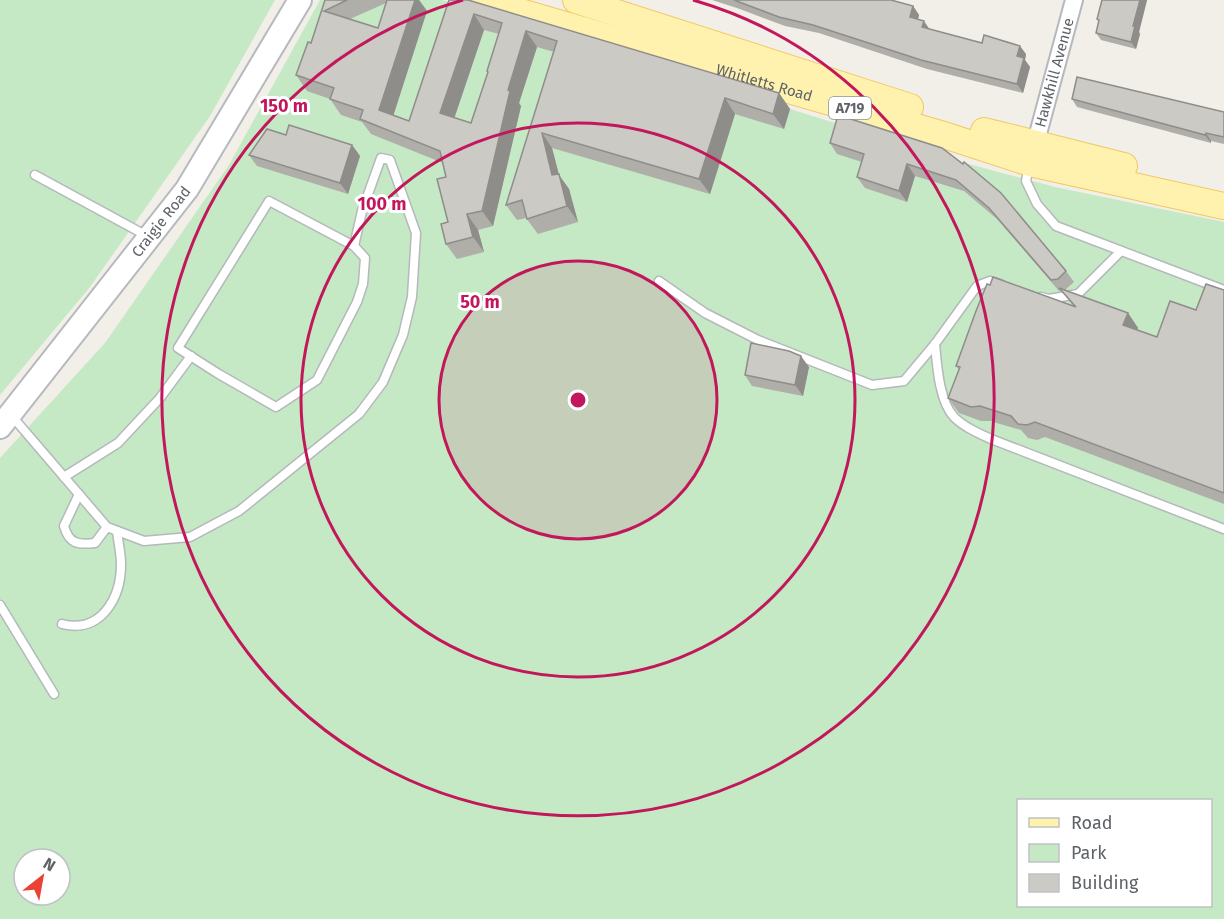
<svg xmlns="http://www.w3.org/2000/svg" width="1224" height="919" font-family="'Fira Sans',sans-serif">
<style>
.green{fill:#c5e8c5;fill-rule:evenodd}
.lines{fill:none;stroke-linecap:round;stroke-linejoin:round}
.lane-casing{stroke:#b5b8bc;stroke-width:11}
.street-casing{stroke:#b5b8bc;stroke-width:20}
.secondary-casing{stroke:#b6babf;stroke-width:26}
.primary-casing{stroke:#f2c960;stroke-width:28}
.lane{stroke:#fff;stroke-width:8}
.street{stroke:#fff;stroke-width:16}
.secondary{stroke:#fff;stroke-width:22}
.primary{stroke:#fff2af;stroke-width:26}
.wall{fill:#afaea9;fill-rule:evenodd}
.shaded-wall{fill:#8f8d8a}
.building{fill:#cccac5;stroke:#8f8d8a;stroke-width:1.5;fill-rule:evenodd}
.ring{fill:none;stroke:#c2185b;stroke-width:3}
.labels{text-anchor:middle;stroke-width:6;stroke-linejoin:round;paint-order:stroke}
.shield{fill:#fff;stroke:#8f9295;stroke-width:1.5}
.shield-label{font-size:14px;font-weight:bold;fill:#5f6368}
.street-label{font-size:15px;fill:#5f6368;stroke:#fff}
.centre{fill:#c2185b;stroke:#fff;stroke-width:3}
.ring-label{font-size:18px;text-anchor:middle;font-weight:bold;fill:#c2185b;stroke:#fff;stroke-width:6;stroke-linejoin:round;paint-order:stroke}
</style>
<rect width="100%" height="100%" fill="#f1efe8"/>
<!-- green -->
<g class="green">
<polygon points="0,0 275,0 210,116 90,287 0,395"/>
<path d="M 320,0 L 442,0 L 950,159 L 1055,187 L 1224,222 L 1224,919 L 0,919 L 0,458 L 105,343 L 229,165 ZM 1018,800 L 1210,800 L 1210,906 L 1018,906 ZM 24,859 L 60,859 L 60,895 L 24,895 Z"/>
</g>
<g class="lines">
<defs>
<g id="lane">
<polyline points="1029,165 1026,181 1037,204 1056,226 1224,290"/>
<polyline points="35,175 149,237"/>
<polygon points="269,201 354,246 365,258 363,284 357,302 317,380 276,407 217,373 178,348"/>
<polyline points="659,281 705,313 758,340 872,385 904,381 935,344 977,286 990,281 1000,284"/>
<polyline points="1041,297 1049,299 1078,294 1121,251"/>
<path d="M 935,344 C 937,365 939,401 954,417 C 964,427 978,433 991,439 L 1224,529"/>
<polyline points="11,415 107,527 144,541 190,537 239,511 359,414 383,382 403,335 412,297 416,233 390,160 381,158 362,211 354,246"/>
<polyline points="64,477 118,443 160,398 191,356"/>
<path d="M 79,494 L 64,526 C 69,544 78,545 95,543 L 107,527"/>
<polyline points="0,605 54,694"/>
<path d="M 62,624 C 101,634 121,598 121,564 C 121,553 118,541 117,531"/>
</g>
<g id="street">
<path id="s1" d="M 1035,145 L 1074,0"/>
</g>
<g id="secondary">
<path id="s2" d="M 0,427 L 187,189 L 300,0"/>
</g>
<g id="primary">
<path id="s3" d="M 479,0 L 947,136 L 1030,163 L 1224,206"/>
<polyline points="576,0 910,107"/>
<polyline points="984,131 1124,166"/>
</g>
</defs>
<!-- lane casing -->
<use href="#lane" class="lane-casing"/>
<!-- street casing -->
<use href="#street" class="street-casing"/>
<!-- secondary casing -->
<use href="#secondary" class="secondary-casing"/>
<!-- primary casing -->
<use href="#primary" class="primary-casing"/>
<!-- lane -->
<use href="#lane" class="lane"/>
<!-- street -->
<use href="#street" class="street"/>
<!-- secondary -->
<use href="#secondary" class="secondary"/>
<!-- primary -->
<use href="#primary" class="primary"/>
</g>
<!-- wall -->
<g class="wall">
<path d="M 325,0 L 419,0 L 427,11 L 393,115 L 409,121 L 449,0 L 779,93 L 790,109 L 784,129 L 735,114 L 710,194 L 552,148 L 559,175 L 569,189 L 578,222 L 538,234 L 526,218 L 517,220 L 506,205 L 554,52 L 537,47 L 519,103 L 521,106 L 493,226 L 478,230 L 484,252 L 457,259 L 446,244 L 448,222 L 446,177 L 443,163 L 371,134 L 362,122 L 341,115 L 330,99 L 307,91 L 296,75 L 311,43 ZM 386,3 L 378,28 L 350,19 ZM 484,30 L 499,34 L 487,71 L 488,73 L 471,123 L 454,118 Z"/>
<polygon points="712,0 891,0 913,6 919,15 918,20 929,29 1026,54 1025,60 1030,67 1023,93 927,69 819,33 785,26 737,8"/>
<polygon points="1102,0 1147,0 1139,32 1140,34 1136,49 1101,40 1096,33 1099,22 1097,19"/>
<polygon points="1072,99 1224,112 1224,144 1211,141 1211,143 1077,107"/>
<polygon points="286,135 352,145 360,156 348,194 257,166 249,155"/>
<polygon points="830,143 942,148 1066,271 1074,282 1065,290 1128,313 1138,328 1137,330 1157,337 1224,290 1224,504 1045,437 1037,440 1028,438 1021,430 990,421 981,421 959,413 948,398 959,370 956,366 1073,306 1061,290 1059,291 997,219 964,191 915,176 907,202 865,188 857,177 862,162 837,154"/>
<polygon points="809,367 803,396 752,386 745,375"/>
</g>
<!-- shaded-wall -->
<g class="shaded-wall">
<polygon points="415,0 419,0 427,11 390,126 379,110"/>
<polygon points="1140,0 1147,0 1139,32 1140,34 1136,49 1131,42 1133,26"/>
<polygon points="913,6 919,15 916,26 910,17"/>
<polygon points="474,14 484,30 451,128 440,113"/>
<polygon points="924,21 930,30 922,27"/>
<polygon points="526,31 537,47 519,103 521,106 493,226 482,211 508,90"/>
<polygon points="1020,46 1026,54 1025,60 1030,67 1023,93 1017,84 1017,56"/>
<polygon points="779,93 790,109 784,129 773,114"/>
<polygon points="725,98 735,114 710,194 699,179"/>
<polygon points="542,133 552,148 559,175 569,189 578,222 567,206 552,175"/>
<polygon points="1206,133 1211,141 1211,143 1205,135"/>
<polygon points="352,145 360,156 348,194 340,183"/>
<polygon points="907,164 915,176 907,202 899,191"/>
<polygon points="467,214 478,230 484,252 473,237"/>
<polygon points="1128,313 1138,328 1134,340 1123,325"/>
<polygon points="801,356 809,367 803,396 795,385"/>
</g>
<!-- building -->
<g class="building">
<path d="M 325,0 L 347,0 L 324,11 L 378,28 L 387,0 L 415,0 L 379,110 L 409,121 L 449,0 L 468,0 L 779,93 L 773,114 L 725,98 L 699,179 L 542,133 L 552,175 L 559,174 L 567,206 L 527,219 L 522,200 L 506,205 L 557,41 L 526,31 L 508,90 L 510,91 L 482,211 L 467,214 L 473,237 L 446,244 L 441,224 L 448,222 L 437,179 L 446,177 L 440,151 L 360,119 L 363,110 L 330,99 L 334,88 L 296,75 L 308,42 L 311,43 ZM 474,14 L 502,23 L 487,71 L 488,72 L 471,123 L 440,113 Z"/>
<polygon points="734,0 891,0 913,6 910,17 924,21 922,27 982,43 984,35 1020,46 1017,56 1024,58 1017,84 921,60 813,25 779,17"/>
<polygon points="1102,0 1140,0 1133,26 1135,26 1131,42 1096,33 1099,20 1097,19"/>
<polygon points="1077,77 1224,112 1224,137 1206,133 1205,135 1072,99"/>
<polygon points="838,115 942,148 963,164 964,162 1001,193 1066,271 1058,279 1051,280 989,208 956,180 907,164 899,191 857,177 864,154 830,143"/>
<polygon points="289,125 352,145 340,183 249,155 267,129 286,135"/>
<polygon points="993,277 1076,307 1059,288 1128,313 1123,325 1157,337 1170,301 1196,310 1206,284 1224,290 1224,493 1035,422 1027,425 1018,424 1011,416 980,406 971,407 948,398 960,367 956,366 976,311 987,284 990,285"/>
<polygon points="751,343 789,351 801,356 795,385 745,375"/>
</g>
<!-- distance rings -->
<circle cx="578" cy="400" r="139" fill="#c2185b" fill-opacity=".12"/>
<g class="ring">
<circle cx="578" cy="400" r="139"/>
<circle cx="578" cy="400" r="277"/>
<path d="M693 0A416 416 0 1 1 463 0"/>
</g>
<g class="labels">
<!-- shield labels -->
<rect class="shield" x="829" y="97" width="42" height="22" rx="4.5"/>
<g class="shield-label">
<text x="850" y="113">A719</text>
</g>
<!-- street labels -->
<g class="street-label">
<text dy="5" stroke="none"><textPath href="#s1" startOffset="75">Hawkhill Avenue</textPath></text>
<text dy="5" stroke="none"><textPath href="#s3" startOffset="297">Whitletts Road</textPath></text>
<text dy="5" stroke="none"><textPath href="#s2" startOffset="261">Craigie Road</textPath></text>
</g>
</g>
<circle cx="578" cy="400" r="9" class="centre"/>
<g class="ring-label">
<text x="284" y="112">150 m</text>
<text x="382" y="210">100 m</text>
<text x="480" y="308">50 m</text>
</g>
<!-- legend -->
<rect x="1017" y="799" width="195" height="108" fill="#ffffff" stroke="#bfc1c3" stroke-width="1.5"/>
<rect x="1029" y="818" width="30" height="9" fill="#fff2af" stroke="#bfc1c3" stroke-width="1.5"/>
<text x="1071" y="829" font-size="18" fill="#5f6368">Road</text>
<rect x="1029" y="844" width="30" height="18" fill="#c5e8c5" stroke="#bfc1c3" stroke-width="1.5"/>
<text x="1071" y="859" font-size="18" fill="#5f6368">Park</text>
<rect x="1029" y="874" width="30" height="18" fill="#cccac5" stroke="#bfc1c3" stroke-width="1.5"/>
<text x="1071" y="889" font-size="18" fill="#5f6368">Building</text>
<!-- north arrow -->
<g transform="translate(42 877) rotate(31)"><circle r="28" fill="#ffffff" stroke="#bfc1c3" stroke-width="1.5"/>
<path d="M0-4.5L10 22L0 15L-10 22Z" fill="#ea4335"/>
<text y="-9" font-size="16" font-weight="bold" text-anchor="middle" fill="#5f6368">N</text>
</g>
</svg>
